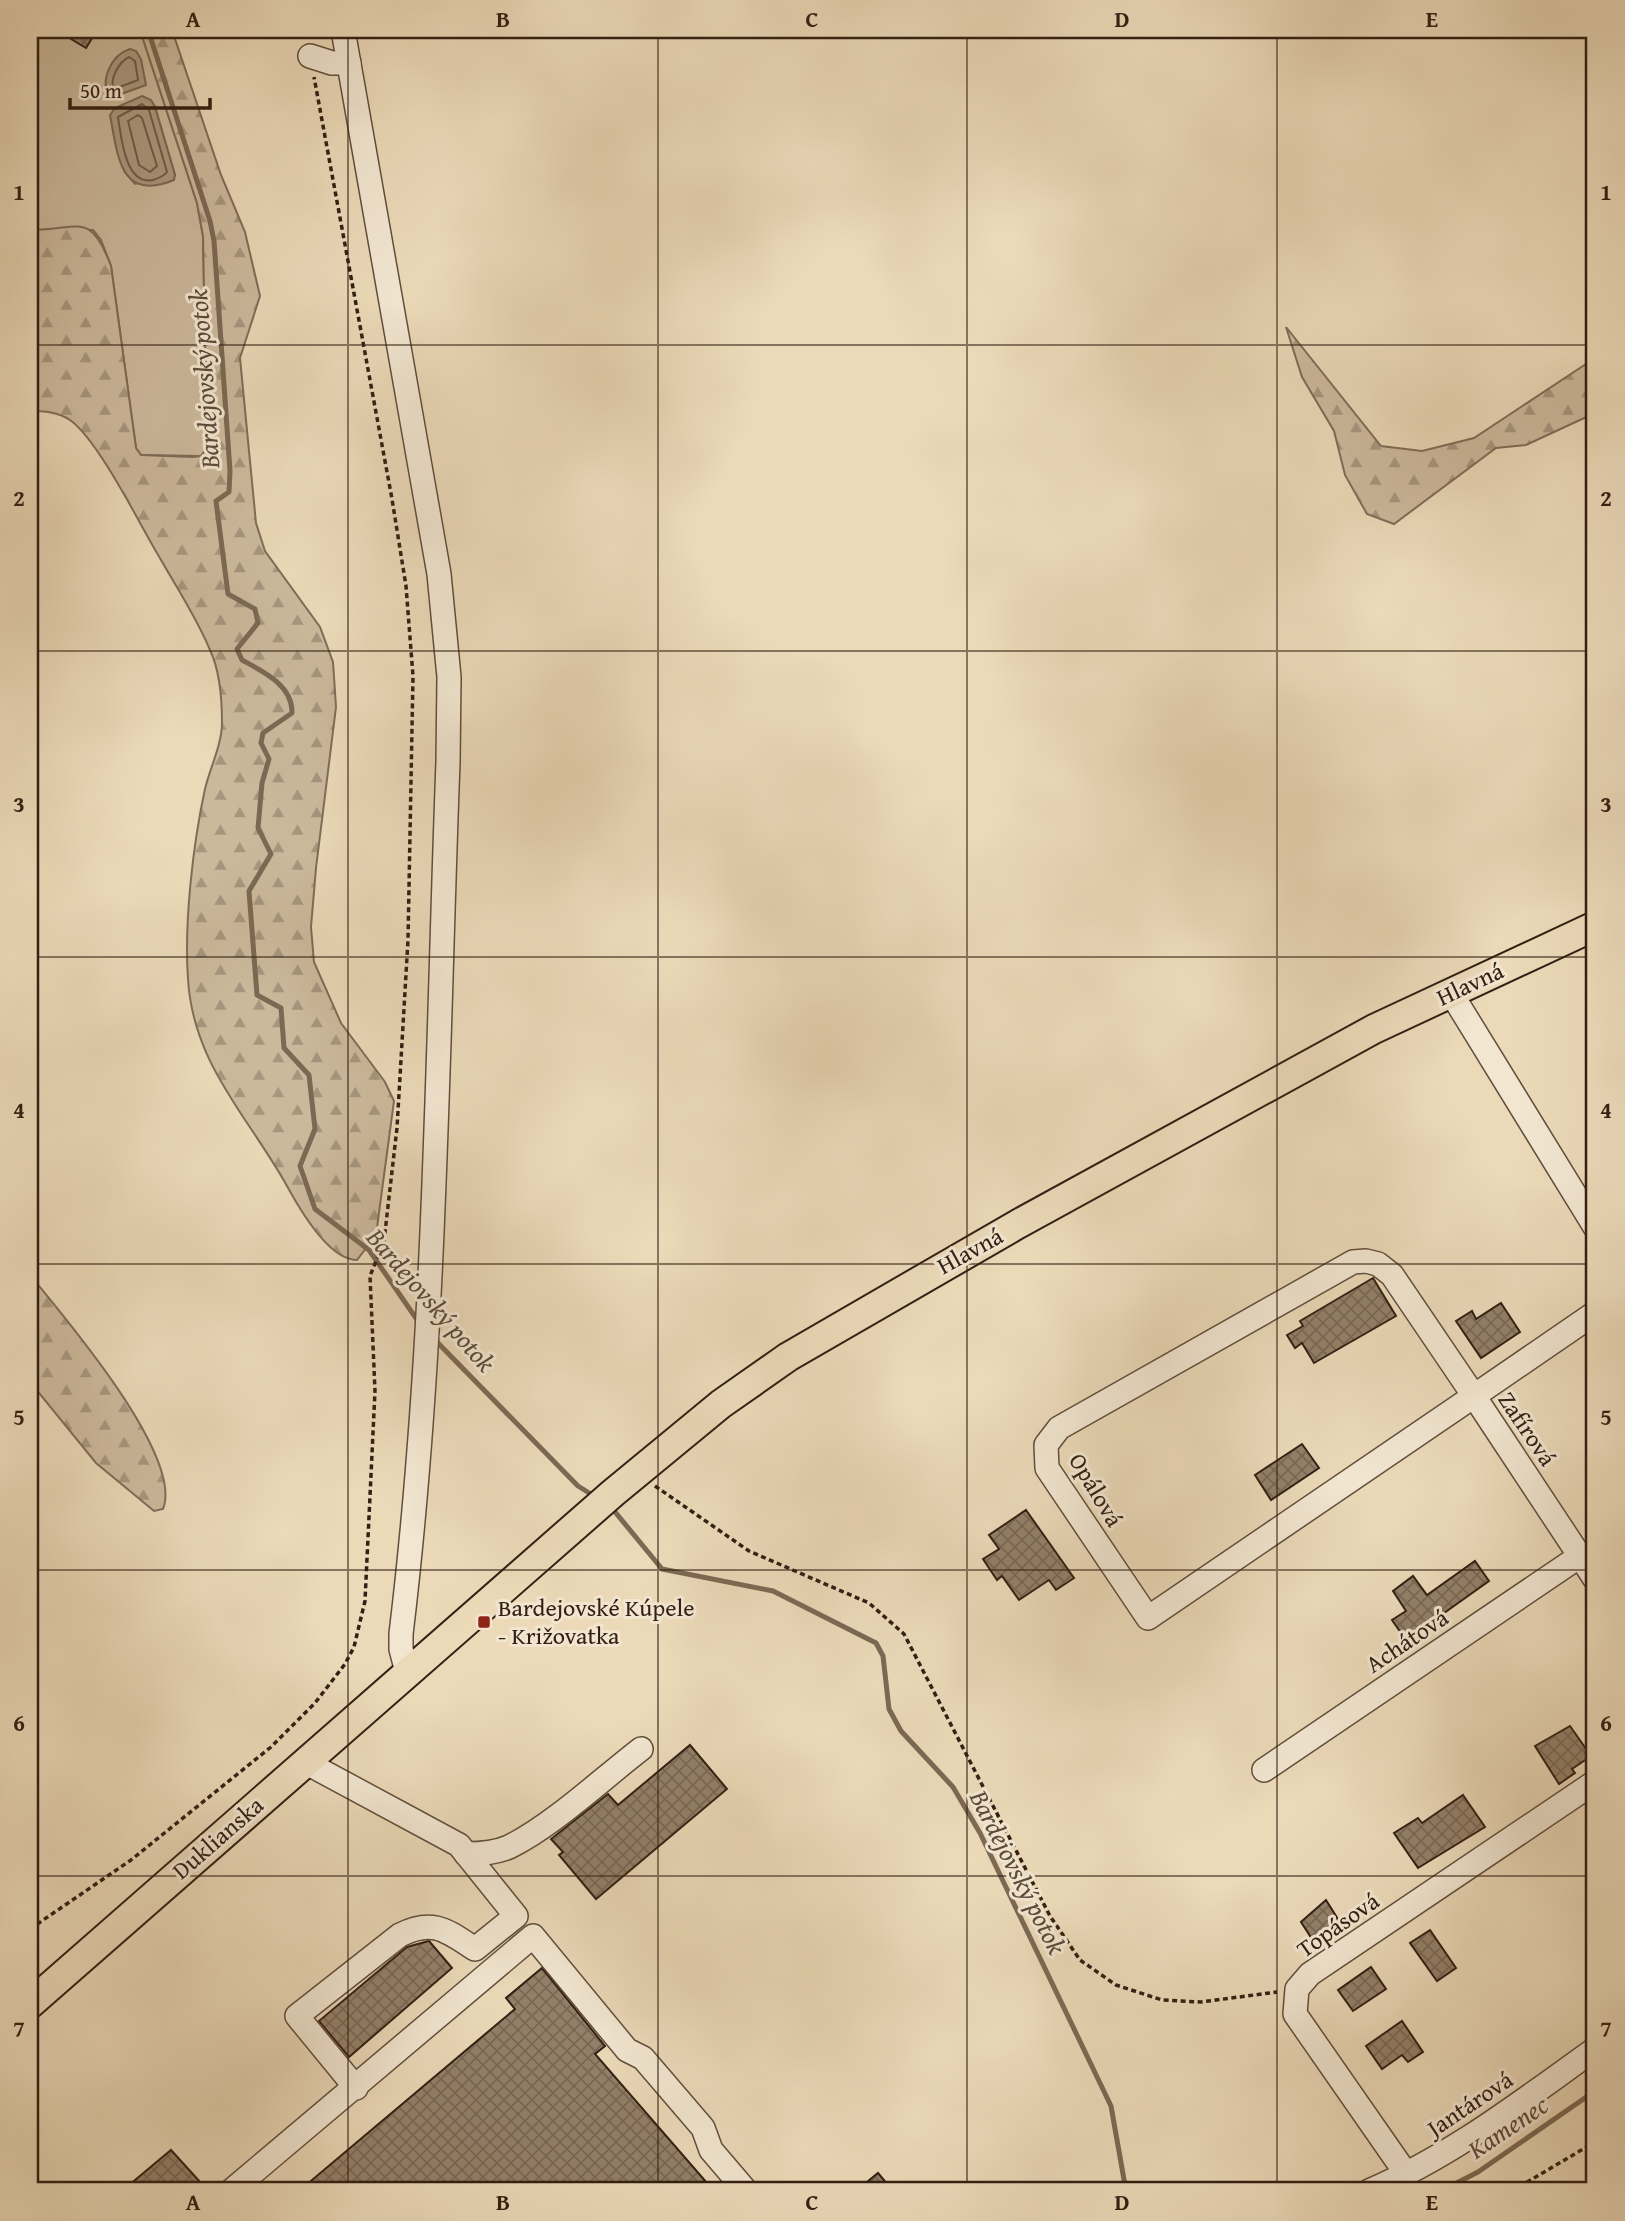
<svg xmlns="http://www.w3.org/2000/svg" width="1625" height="2221" font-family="'Gentium Book Plus',serif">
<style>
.grass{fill:#ccb99c;stroke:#806c58;stroke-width:2;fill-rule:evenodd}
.forest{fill:url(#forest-firs);stroke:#806c58;stroke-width:2}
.water{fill:#ac9a80;stroke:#7c6954;stroke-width:2}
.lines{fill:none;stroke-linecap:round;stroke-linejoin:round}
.shore{stroke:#705c4a;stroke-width:2}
.stream{stroke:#7c6954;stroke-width:5}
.building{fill:url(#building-cross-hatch);stroke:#331f13;stroke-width:2}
.minor-casing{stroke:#614e3c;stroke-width:26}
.major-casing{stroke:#331f13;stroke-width:32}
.path{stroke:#331f13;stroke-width:3.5;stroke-dasharray:5 3.5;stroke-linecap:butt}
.minor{stroke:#f2e6d1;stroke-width:23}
.major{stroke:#ebd9b8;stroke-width:28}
.grid{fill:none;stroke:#331f13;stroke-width:2;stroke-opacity:0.55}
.poi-dot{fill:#8f2418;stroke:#f2e6d1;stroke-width:2.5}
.labels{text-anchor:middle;stroke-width:6;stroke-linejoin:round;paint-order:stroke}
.street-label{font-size:24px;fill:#331f13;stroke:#f2e6d1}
.poi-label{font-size:24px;fill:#331f13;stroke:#f2e6d1;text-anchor:start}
.water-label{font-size:26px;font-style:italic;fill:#5d4a39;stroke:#f2e6d1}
.neatline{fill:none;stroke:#331f13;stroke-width:2.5}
.grid-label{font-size:23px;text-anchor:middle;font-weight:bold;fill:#331f13}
</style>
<defs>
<pattern id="forest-firs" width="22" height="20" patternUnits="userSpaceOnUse" patternTransform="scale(1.75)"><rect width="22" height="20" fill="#ccb99c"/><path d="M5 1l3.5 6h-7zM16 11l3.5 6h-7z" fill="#a6967e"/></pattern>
<pattern id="building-cross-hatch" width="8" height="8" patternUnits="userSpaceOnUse" patternTransform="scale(1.75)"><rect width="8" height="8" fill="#938069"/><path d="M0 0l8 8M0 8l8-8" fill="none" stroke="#796855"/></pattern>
</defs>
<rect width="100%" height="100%" fill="#ebd9b8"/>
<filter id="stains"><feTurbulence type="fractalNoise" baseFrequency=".00286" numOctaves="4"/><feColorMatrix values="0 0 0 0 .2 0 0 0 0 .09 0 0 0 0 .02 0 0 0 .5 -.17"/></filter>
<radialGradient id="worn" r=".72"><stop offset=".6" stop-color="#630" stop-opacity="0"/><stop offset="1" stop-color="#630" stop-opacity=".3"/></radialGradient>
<!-- grass -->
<path class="grass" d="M 30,30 L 140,30 L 197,203 L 203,236 L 207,448 L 201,456 L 141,455 L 136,448 L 111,266 L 101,240 L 93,230 L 30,230 ZM 155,107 L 175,175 L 135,184 L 124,171 Z"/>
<!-- forest -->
<g class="forest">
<path d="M 140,30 L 172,30 L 221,175 L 245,232 L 260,296 L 240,358 L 256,523 L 265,551 L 320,627 L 333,662 L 336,707 L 316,868 L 311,927 L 314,962 L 341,1023 L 385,1082 L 394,1101 L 376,1235 L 357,1260 C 329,1260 299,1208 287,1186 C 248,1116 193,1064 188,979 C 184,923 193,844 205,789 C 210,768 222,744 222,723 C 222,700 220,671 210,650 C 196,616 175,585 157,553 C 138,521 98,440 70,420 C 58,412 44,411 30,411 L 30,230 C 80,230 90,210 111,266 L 136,448 L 141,455 L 193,457 L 201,456 L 207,448 L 203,236 L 197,203 Z"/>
<polygon points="1286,327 1381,446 1422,451 1474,438 1595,358 1595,413 1526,445 1496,448 1394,524 1367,514 1345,475 1334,431 1302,377"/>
<path d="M 30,1275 C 64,1317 184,1456 163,1509 L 154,1511 L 96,1463 L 30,1382 Z"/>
</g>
<!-- water -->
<g class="water">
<path d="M 130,49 L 136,51 L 141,59 L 146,85 L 110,98 C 99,81 111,55 130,49 Z"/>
<path d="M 142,96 L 151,100 L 155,107 L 175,175 L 174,180 C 120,202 118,157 110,115 L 115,108 Z"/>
</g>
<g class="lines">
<!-- shore -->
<g class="shore">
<path d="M 129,57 L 135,61 L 138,80 L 114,89 C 109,79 119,62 129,57 Z"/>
<path d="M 142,104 L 149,110 L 167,172 C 164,176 159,178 153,180 C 125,186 121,136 118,117 Z"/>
<polygon points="138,115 142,118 157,166 150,172 139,165 128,121"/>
</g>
<!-- stream -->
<g class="stream">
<path d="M 148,30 L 210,221 L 214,241 L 230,471 L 229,492 L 216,501 L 228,594 L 255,609 L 258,623 L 237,649 L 242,660 C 262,671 293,685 292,713 L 263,733 L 261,743 L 269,759 L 262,783 L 258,828 L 271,854 L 249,891 L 257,995 L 281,1008 L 284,1048 L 309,1075 L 315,1129 L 300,1166 L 315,1209 L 369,1250 L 420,1324"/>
<polyline points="434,1339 578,1486 594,1496"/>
<polyline points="611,1507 662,1569 773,1591 876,1643 883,1656 889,1709 901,1731 953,1787 980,1833 1111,2106 1126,2191"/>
<polyline points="1441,2191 1478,2172 1595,2091"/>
</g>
</g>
<!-- building -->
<g class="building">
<polygon points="56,30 97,30 86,48"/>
<polygon points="1373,1278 1396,1316 1314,1363 1302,1343 1295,1348 1287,1335 1303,1326 1300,1321"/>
<polygon points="1501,1303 1520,1332 1481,1358 1456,1321 1472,1311 1476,1319"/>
<polygon points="1302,1444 1319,1468 1271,1500 1255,1475"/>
<polygon points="1026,1510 1074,1578 1056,1590 1049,1580 1019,1600 1002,1576 997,1580 983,1559 999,1549 989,1535"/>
<polygon points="1475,1561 1489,1581 1406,1640 1392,1620 1406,1611 1393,1591 1413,1576 1427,1595"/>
<polygon points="1570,1726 1591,1756 1572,1769 1575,1773 1559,1784 1535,1746"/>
<polygon points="690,1745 727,1789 596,1899 559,1855 563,1852 551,1839 608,1794 618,1805"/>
<polygon points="1463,1795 1485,1827 1418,1868 1394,1833 1418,1818 1422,1823"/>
<polygon points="1326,1900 1341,1924 1314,1942 1301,1922"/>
<polygon points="1430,1930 1456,1968 1437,1981 1410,1943"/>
<polygon points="429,1941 452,1968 349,2057 319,2021 407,1947"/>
<polygon points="1371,1967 1386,1989 1353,2011 1338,1990"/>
<polygon points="542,1968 605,2046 595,2054 714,2191 299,2191 515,2009 506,1998"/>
<polygon points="1402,2021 1423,2052 1408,2062 1402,2055 1382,2069 1366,2046"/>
<polygon points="171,2150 201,2183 192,2191 122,2191"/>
<polygon points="878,2173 893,2191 856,2191"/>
</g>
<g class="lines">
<defs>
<g id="minor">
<path d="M 343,30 L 439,574 L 449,677 L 448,762 C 437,1052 436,1345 401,1634 L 401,1649 L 407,1672"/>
<polyline points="310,56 332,63 349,63"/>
<polyline points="1451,993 1595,1227"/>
<polygon points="1366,1261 1378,1264 1392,1275 1474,1396 1148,1618 1047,1468 1046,1445 1059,1428 1353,1262"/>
<polyline points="1595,1313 1474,1396 1595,1579"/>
<path d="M 305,1762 L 459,1845 L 516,1916 L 475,1949 C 447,1931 433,1918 400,1935 L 297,2016 L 356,2088"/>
<polyline points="1264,1770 1580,1556"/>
<path d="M 466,1854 C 481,1854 495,1853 509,1847 C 552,1826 602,1779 641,1749"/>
<polyline points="1407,2175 1295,2014 1297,1989 1310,1974 1595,1782"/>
<polyline points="231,2191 533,1936 627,2050 643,2058 703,2128 711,2150 746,2191"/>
<path d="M 1369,2191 C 1452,2156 1522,2101 1595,2049"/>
</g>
<polyline id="major" points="30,2004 613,1493 721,1404 788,1357 1018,1224 1374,1029 1595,926"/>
</defs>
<!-- minor casing -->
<use href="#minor" class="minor-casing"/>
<!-- major casing -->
<use href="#major" class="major-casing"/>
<!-- path -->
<g class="path">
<polyline points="655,1486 749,1551 869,1603 904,1634 1050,1916 1080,1960 1116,1985 1162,2000 1201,2002 1277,1992"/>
<polyline points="30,1929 131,1860 271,1747 315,1703 345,1664 354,1647 365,1601 375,1391 370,1276 384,1241 397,1128 408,940 413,676 406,586 392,499 314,77"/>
<polyline points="1512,2191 1595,2142"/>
</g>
<!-- minor -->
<use href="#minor" class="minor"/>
<!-- major -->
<use href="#major" class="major"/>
</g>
<!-- grid -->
<path class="grid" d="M 348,30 L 348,2191M 658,30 L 658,2191M 967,30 L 967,2191M 1277,30 L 1277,2191M 30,345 L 1595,345M 30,651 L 1595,651M 30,957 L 1595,957M 30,1264 L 1595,1264M 30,1570 L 1595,1570M 30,1876 L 1595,1876"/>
<!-- markers -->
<rect class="poi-dot" x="477" y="1615" width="14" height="14" rx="3.5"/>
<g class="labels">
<!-- street labels -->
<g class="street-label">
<text transform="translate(1470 984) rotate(-25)" y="8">Hlavná</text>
<text transform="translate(970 1251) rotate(-29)" y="8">Hlavná</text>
<text transform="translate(1527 1429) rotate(56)" y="8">Zafírová</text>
<text transform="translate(1096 1490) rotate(59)" y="8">Opálová</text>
<text transform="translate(1407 1641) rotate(-34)" y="8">Achátová</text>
<text transform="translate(218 1838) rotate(-41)" y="8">Duklianska</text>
<text transform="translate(1338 1925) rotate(-35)" y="8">Topásová</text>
<text transform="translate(1470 2104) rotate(-34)" y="8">Jantárová</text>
</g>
<!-- poi labels -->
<g class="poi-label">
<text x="498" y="1616">Bardejovské Kúpele<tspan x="498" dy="28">- Križovatka</tspan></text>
</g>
<!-- water labels -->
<g class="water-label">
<text transform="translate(204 379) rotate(-94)" y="9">Bardejovský potok</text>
<text transform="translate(431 1300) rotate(49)" y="9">Bardejovský potok</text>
<text transform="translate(1018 1872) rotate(63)" y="9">Bardejovský potok</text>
<text transform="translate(1508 2127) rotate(-34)" y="9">Kamenec</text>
</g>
</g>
<!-- margin -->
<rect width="1625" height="2221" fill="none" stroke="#ebd9b8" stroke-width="77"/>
<!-- scale -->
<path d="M70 98v10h140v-10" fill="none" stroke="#331f13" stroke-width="3.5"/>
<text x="80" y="98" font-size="21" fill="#331f13" stroke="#f2e6d1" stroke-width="5" paint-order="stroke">50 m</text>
<rect x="38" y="38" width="1548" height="2144" class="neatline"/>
<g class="grid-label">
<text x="193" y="27">A</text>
<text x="503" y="27">B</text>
<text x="812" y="27">C</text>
<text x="1122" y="27">D</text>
<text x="1432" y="27">E</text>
<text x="19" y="200">1</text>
<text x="1606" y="200">1</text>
<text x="19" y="506">2</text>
<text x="1606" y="506">2</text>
<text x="19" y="812">3</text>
<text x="1606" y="812">3</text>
<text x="19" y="1118">4</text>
<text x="1606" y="1118">4</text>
<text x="19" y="1425">5</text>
<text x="1606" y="1425">5</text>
<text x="19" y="1731">6</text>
<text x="1606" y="1731">6</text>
<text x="19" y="2037">7</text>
<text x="1606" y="2037">7</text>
<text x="193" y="2210">A</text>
<text x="503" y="2210">B</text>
<text x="812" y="2210">C</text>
<text x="1122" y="2210">D</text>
<text x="1432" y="2210">E</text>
</g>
<rect width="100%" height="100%" filter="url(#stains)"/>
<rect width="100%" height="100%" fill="url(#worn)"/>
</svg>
